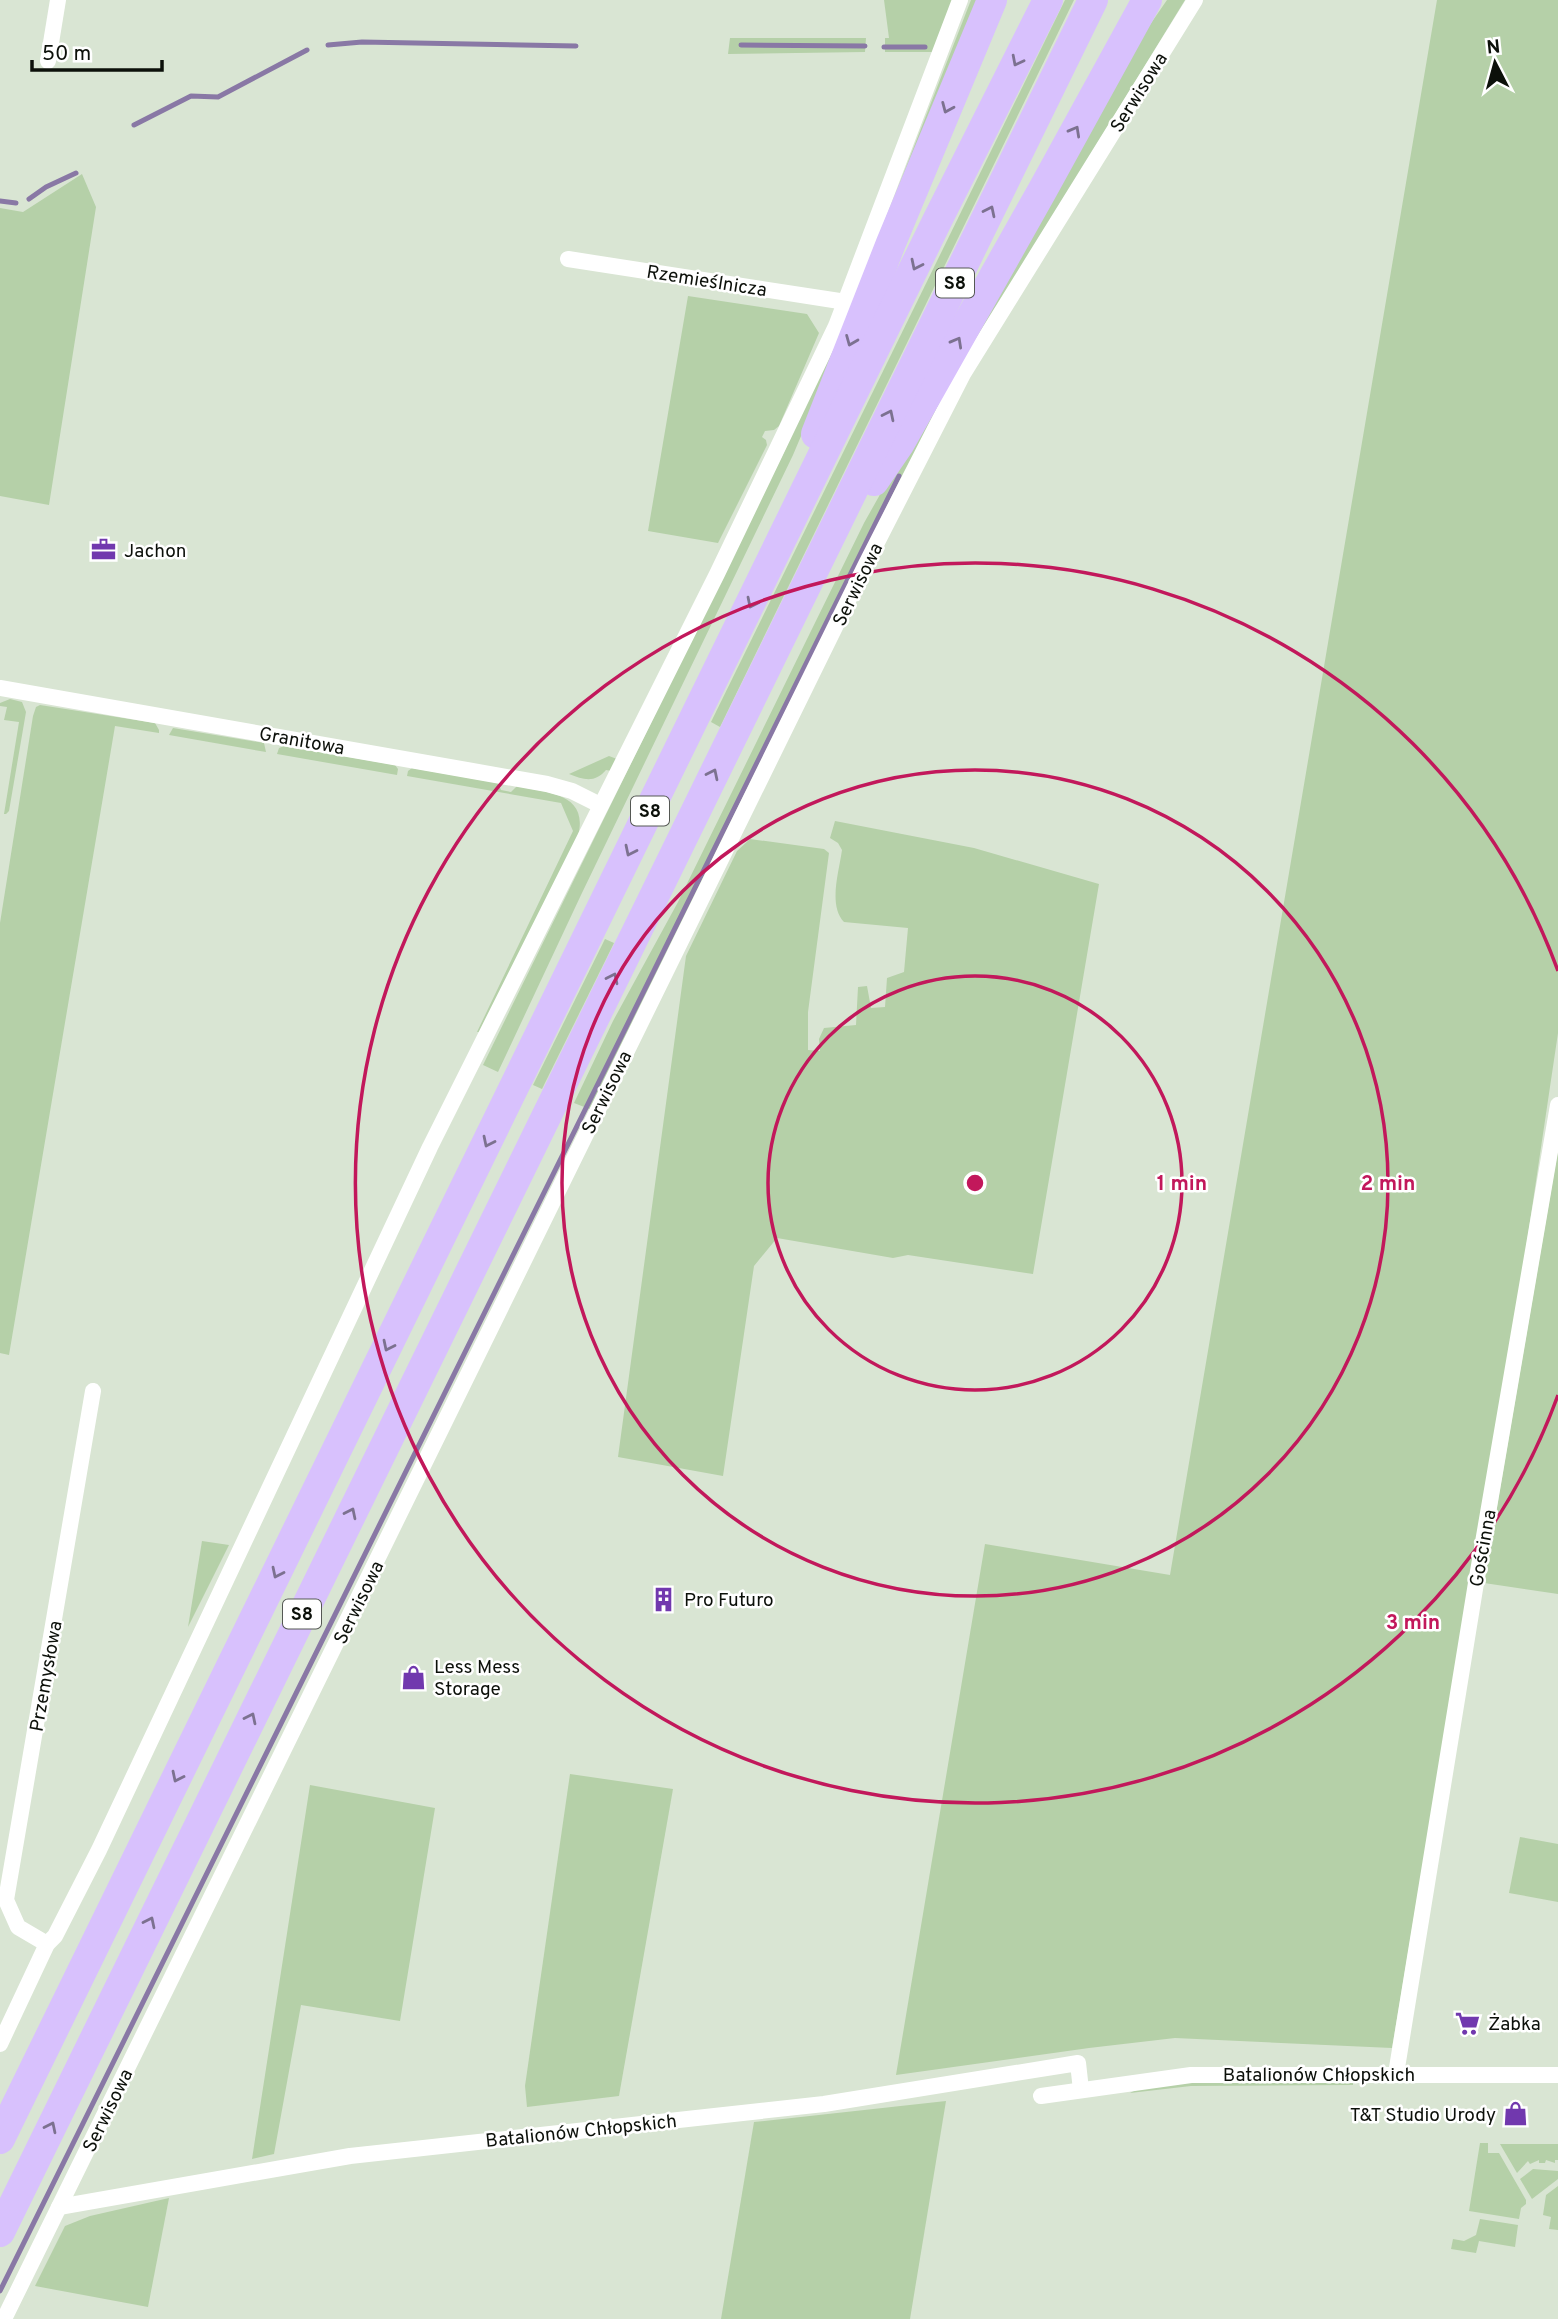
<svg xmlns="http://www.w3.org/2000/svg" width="1558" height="2319" font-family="Overpass,sans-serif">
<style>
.green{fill:#b5d0a8}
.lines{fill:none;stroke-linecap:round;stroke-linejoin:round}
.stream{stroke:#8978a5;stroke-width:5}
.minor{stroke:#fff;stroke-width:16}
.motorway{stroke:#d8c1fd;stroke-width:30}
.oneway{stroke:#7c7190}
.ring{fill:none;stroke:#c2185b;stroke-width:3.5}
.labels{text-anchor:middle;stroke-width:5;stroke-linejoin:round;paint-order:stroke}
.shield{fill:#fff;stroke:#555854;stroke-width:2}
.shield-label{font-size:18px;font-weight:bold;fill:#0c100a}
.street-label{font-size:19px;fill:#0c100a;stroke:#fff}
.poi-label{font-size:19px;fill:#0c100a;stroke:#fff;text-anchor:start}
.centre{fill:#c2185b;stroke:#fff;stroke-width:3.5}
.ring-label{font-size:21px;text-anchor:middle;font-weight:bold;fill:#c2185b;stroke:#fff;stroke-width:5;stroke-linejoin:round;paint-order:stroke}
</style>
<rect width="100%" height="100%" fill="#d9e5d3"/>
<!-- green -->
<g class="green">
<polygon points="884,0 953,0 933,52 885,52 885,38 889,38"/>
<polygon points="971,0 986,0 793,455 581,895 498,1072 483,1065 785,450 873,252"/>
<polygon points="1065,0 1074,0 720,727 711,722"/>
<polygon points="1167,0 1185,0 991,317 592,1110 574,1103 613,1021 678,902 864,523 1118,71"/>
<polygon points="1437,0 1558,0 1558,1033 1525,1255 1392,2048 1175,2038 1089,2048 896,2075 985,1544 1170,1575"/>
<polygon points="730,38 866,38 865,52 728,54"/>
<polygon points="82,174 96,207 49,505 0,496 0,208 23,212"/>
<polygon points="688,296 807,314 819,333 779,426 774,430 765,431 762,437 766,440 767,445 718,543 648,531"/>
<polygon points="10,699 22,702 26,712 9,811 6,814 4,814 19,722 4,720 7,707 0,706 0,703"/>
<polygon points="40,705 155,723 159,730 159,733 115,726 9,1355 0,1353 0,923 33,716 36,707"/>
<polygon points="173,728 264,743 266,752 169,735"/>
<polygon points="284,746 395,765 398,769 397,775 277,754 279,748"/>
<path d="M 609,756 L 617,759 L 612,771 L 606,770 C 595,783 584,780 569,774 Z"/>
<path d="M 412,768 L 498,783 L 501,790 L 511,792 L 517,786 C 548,793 589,793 578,836 L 480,1032 L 477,1032 L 573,831 L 561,803 L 407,776 L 408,771 Z"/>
<path d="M 835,821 L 974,848 L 1099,884 L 1033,1274 L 908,1255 L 893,1258 L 777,1238 L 754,1266 L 723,1476 L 618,1457 L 686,956 L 737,851 L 750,839 L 824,849 L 829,853 L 808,1012 L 808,1050 L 820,1051 L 819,1039 L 824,1028 L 856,1025 L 858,987 L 867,986 L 871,1008 L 885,1007 L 887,978 L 904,972 L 908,928 L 844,922 C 828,905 839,872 842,850 L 838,843 L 830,838 Z"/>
<polygon points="605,939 614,943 542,1089 533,1085"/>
<polygon points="1558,1150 1558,1594 1484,1583"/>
<polygon points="202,1541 229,1545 188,1627"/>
<polygon points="570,1774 673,1789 619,2096 527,2107 525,2086"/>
<polygon points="310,1785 435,1808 400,2021 301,2005 274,2154 252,2159"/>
<polygon points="1520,1837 1558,1844 1558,1902 1509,1893"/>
<path d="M 1353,2082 L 1353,2085 L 1191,2086 L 1130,2093 C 1154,2076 1315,2082 1353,2082 Z"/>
<polygon points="946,2101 910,2319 721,2319 754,2122"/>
<polygon points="1480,2143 1488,2143 1488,2153 1499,2153 1526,2200 1526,2204 1521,2208 1519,2219 1469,2211"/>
<polygon points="1500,2144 1558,2144 1558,2160 1555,2160 1555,2163 1546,2160 1545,2163 1539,2163 1539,2160 1530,2164 1528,2161 1517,2173"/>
<polygon points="1533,2169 1558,2171 1558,2179 1532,2199 1520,2179"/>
<polygon points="1558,2186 1558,2230 1549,2229 1551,2217 1543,2215 1546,2195"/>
<polygon points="169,2198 148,2307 35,2286 65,2226 90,2216"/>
<polygon points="1480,2219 1518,2225 1515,2247 1479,2241 1476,2253 1451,2249 1453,2239 1464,2241 1476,2235"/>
</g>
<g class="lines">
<!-- stream -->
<g class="stream">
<polyline points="328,45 362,42 576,46"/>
<polyline points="741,45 865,46"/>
<polyline points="884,47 925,47"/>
<polyline points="134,125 191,96 218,97 307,50"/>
<polyline points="29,199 46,187 76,173"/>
<polyline points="0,201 16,203"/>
<polyline points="0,2291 899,476"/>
</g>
<!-- minor -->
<g class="minor">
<polyline points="48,61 58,0"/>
<polyline points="568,259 846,302"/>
<polyline points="0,688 547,784 572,791 600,805"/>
<polyline points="47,1944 18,1927 6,1900 93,1391"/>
<polyline points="0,2044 47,1944 55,1936 99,1850 430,1147 717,574 836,326 960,0"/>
<polyline points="1396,2074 1476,1583 1558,1105"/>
<polyline points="1041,2096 1191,2075 1558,2075"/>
<polyline points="59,2207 350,2156 824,2104 1078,2063 1081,2090"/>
<polyline points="4,2319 866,564 963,374 1195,0"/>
</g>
<!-- motorway -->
<g class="motorway">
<polyline points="816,434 891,243 992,0"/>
<polyline points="874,481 900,443 1042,191 1147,0"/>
<polyline points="0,2139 937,221 1048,0"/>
<polyline points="0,2232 1093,0"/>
</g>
</g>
<!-- one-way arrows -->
<defs><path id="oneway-chevron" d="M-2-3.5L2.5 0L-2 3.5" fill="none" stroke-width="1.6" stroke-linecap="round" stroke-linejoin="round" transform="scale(1.75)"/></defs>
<g class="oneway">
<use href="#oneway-chevron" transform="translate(1017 61) rotate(117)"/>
<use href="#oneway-chevron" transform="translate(947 108) rotate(113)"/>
<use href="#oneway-chevron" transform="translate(1075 131) rotate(-61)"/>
<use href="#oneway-chevron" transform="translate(990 211) rotate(-64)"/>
<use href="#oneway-chevron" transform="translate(916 265) rotate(116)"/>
<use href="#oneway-chevron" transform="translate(851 341) rotate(112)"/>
<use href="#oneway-chevron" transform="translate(957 342) rotate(-61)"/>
<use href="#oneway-chevron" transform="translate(889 415) rotate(-64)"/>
<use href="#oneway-chevron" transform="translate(752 603) rotate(116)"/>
<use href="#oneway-chevron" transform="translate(713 774) rotate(-64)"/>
<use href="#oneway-chevron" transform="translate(630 851) rotate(116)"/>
<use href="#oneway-chevron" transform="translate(613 978) rotate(-64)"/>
<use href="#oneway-chevron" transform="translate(488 1142) rotate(116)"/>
<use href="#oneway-chevron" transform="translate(388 1346) rotate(116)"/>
<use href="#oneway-chevron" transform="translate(351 1513) rotate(-64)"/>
<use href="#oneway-chevron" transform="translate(277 1573) rotate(116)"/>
<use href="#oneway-chevron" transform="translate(251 1718) rotate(-64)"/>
<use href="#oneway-chevron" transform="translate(177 1777) rotate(116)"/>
<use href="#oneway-chevron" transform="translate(150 1922) rotate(-64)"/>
<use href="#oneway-chevron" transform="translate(51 2127) rotate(-64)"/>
</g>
<!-- distance rings -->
<g class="ring">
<circle cx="975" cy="1183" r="207"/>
<circle cx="975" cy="1183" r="413"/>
<path d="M1558 1395A620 620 0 1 1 1558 971"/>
</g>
<!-- icons -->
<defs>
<symbol id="office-bare" viewBox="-9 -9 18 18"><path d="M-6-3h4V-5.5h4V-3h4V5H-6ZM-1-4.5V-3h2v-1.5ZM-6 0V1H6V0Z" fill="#7138ae" stroke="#fff" stroke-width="2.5" paint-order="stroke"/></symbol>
<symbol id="building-bare" viewBox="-9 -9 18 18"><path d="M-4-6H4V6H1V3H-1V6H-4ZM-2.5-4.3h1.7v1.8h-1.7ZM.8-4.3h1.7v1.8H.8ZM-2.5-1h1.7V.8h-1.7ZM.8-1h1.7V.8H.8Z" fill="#7138ae" stroke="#fff" stroke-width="2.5" paint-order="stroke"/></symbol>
<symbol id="shop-bare" viewBox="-9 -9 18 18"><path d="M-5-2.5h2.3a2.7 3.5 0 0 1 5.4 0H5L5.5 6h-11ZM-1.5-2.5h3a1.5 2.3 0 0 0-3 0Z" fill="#7138ae" stroke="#fff" stroke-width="2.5" paint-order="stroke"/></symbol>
<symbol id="supermarket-bare" viewBox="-9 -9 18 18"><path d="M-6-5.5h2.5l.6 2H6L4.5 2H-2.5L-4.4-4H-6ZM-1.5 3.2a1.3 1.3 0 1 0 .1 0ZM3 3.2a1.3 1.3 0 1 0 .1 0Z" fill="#7138ae" stroke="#fff" stroke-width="2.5" paint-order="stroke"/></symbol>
</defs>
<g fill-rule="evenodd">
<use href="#office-bare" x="86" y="532" width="35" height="35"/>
<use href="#building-bare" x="646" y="1582" width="35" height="35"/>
<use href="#shop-bare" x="396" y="1660" width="35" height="35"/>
<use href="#supermarket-bare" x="1450" y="2006" width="35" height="35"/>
<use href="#shop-bare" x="1498" y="2096" width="35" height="35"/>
</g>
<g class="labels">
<!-- shield labels -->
<g class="shield">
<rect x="936" y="268.5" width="38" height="29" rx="5"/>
<rect x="631" y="796.5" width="38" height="29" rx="5"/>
<rect x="283" y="1599.5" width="38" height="29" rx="5"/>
</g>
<g class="shield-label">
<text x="955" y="289">S8</text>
<text x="650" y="817">S8</text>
<text x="302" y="1620">S8</text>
</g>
<!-- street labels -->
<g class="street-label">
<text transform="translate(1138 92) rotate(-58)" y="7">Serwisowa</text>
<text transform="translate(707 280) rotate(9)" y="7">Rzemieślnicza</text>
<text transform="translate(857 584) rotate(-64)" y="7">Serwisowa</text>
<text transform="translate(302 740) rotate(10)" y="7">Granitowa</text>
<text transform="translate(606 1092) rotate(-64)" y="7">Serwisowa</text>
<text transform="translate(1482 1548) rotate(-80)" y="7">Gościnna</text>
<text transform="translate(358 1602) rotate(-64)" y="7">Serwisowa</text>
<text transform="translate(45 1676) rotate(-80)" y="7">Przemysłowa</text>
<text x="1319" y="2081">Batalionów Chłopskich</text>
<text transform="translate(107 2110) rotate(-64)" y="7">Serwisowa</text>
<text transform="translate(581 2130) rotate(-6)" y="7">Batalionów Chłopskich</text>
</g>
<!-- poi labels -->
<g class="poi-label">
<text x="124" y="557">Jachon</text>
<text x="684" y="1606">Pro Futuro</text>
<text x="434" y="1673">Less Mess<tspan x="434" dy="22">Storage</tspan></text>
<text x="1488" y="2030">Żabka</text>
<text x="1496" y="2121" text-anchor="end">T&amp;T Studio Urody</text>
</g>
</g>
<circle cx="975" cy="1183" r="10" class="centre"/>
<g class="ring-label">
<text x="1182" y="1190">1 min</text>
<text x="1388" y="1190">2 min</text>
<text x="1413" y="1629">3 min</text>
</g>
<!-- north arrow -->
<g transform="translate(1495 63) rotate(354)" stroke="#ffffff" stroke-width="5" paint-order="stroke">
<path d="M0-5L12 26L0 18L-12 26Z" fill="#0c100a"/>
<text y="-10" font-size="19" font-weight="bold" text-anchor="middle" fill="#0c100a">N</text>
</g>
<!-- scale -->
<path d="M32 60v10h130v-10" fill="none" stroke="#0c100a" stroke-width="3.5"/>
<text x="42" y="60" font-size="21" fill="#0c100a" stroke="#ffffff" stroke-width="5" paint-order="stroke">50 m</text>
</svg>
